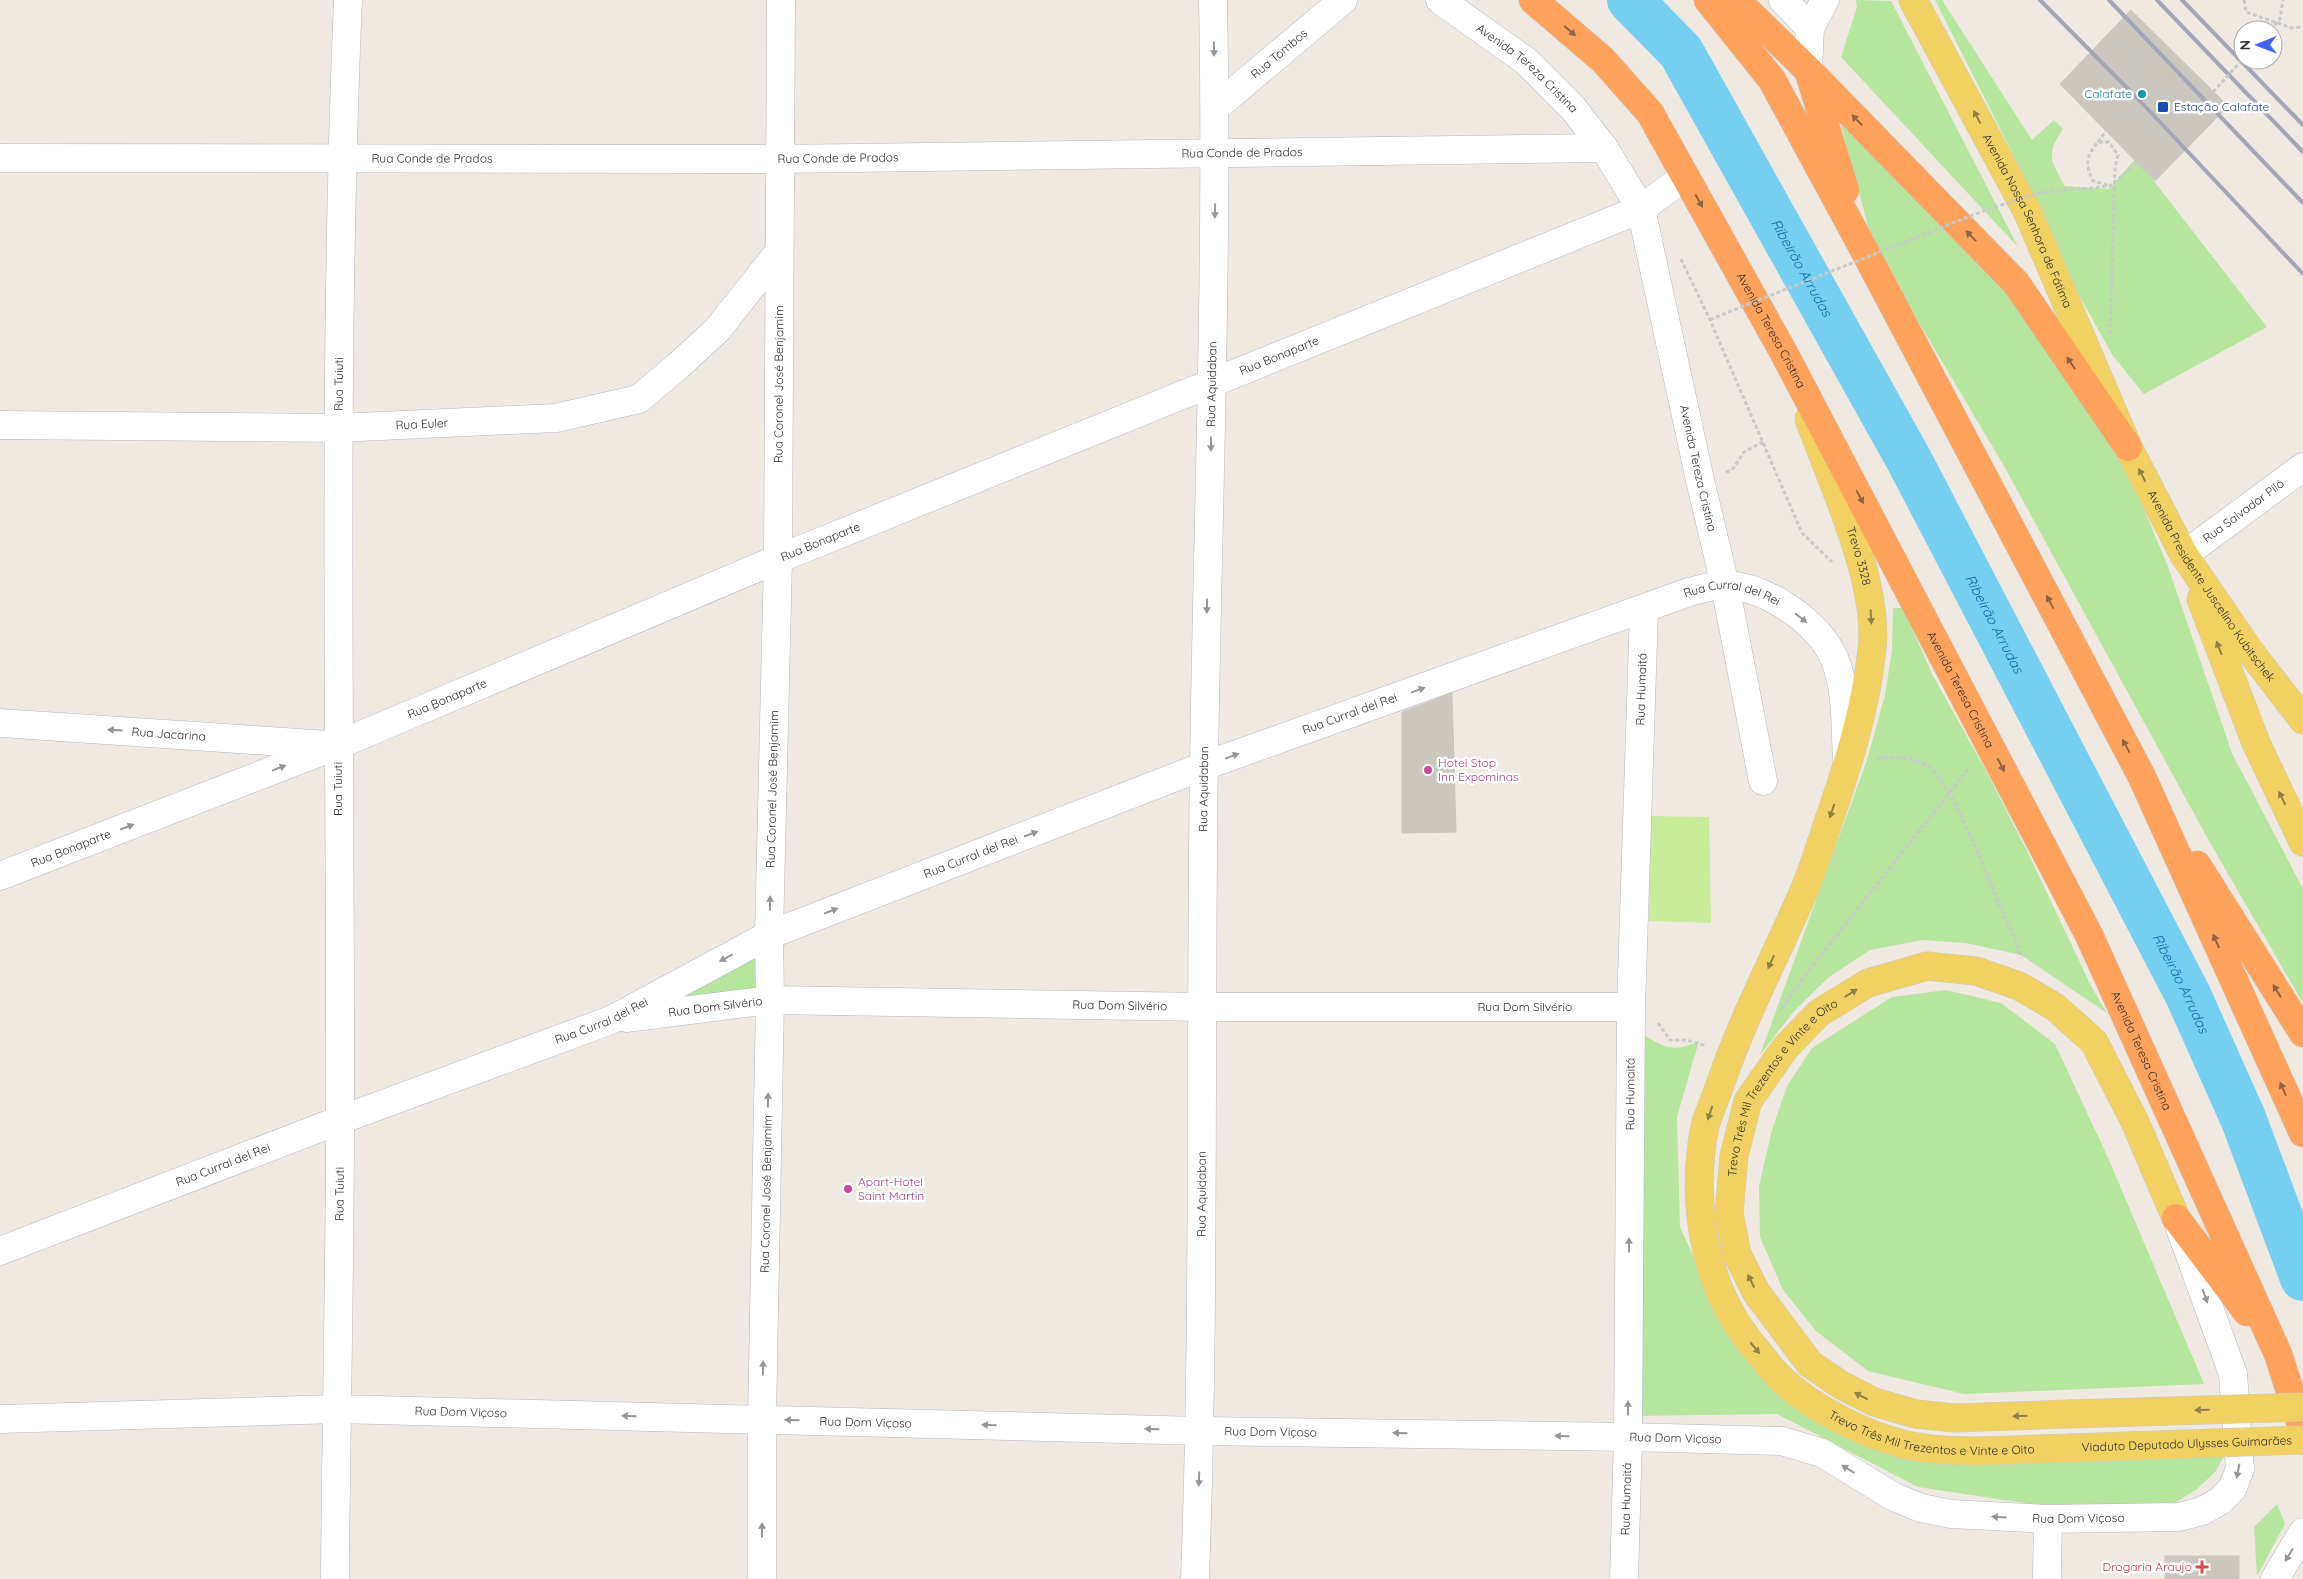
<svg xmlns="http://www.w3.org/2000/svg" width="2303" height="1579" font-family="Quicksand,sans-serif">
<style>
.green{fill:#b6e59e}
.pitch{fill:#c9ec9a}
.lines{fill:none;stroke-linecap:round;stroke-linejoin:round}
.river{stroke:#75cff0;stroke-width:46}
.building{fill:#cbc7bf;stroke:#cbc5ba}
.minor-casing{stroke:#b4b7c1;stroke-width:29}
.major-casing{stroke:#c9c9c9;stroke-width:29}
.highway-casing{stroke:#c9c9c9;stroke-width:29}
.path{stroke:#c9c9c9;stroke-width:3;stroke-dasharray:4 2.5;stroke-linecap:butt}
.minor{stroke:#fff;stroke-width:28}
.major{stroke:#f2d163;stroke-width:28}
.highway{stroke:#ffa35c;stroke-width:28}
.rail{stroke:#a3a6b8;stroke-width:4}
.major-bridge-casing{stroke:#c9c9c9;stroke-width:29;stroke-linecap:butt}
.path-bridge{stroke:#c9c9c9;stroke-width:3;stroke-dasharray:4 2.5;stroke-linecap:butt}
.major-bridge{stroke:#f2d163;stroke-width:28}
.oneway{fill:#8c6343}
.oneway2{fill:#969696}
.oneway3{fill:#908048}
.culture-dot{fill:#0f9aa8;stroke:#fff;stroke-width:2}
.transit-dot{fill:#1a4fb4;stroke:#fff;stroke-width:2}
.hotel-dot{fill:#d1479c;stroke:#fff;stroke-width:2}
.health-dot{fill:#e0444e;stroke:#fff;stroke-width:2}
.labels{text-anchor:middle;stroke-width:5;stroke-linejoin:round;paint-order:stroke}
.street-label{font-size:12px;fill:#2e2e2e;stroke:#fff}
.culture-label{font-size:12px;fill:#0d838f;stroke:#fff;text-anchor:end}
.transit-label{font-size:12px;fill:#164399;stroke:#fff;text-anchor:start}
.hotel-label{font-size:12px;fill:#b23c85;stroke:#fff;text-anchor:start}
.health-label{font-size:12px;fill:#be3a42;stroke:#fff;text-anchor:end}
.water-label{font-size:14px;font-style:italic;fill:#0d6fa3;stroke:#fff}
</style>
<rect width="100%" height="100%" fill="#efe9e1"/>
<!-- green -->
<g class="green">
<polygon points="1856,0 1891,1 2018,247 1841,57 1857,7"/>
<path d="M 1935,0 L 1942,0 L 2032,140 L 2054,120 L 2063,129 C 2045,155 2051,161 2065,186 L 2109,189 L 2136,158 L 2267,327 L 2144,394 L 2113,356 L 2060,261 L 2023,174 Z"/>
<polygon points="1841,125 1876,151 2007,286 2119,450 2167,564 2232,753 2303,889 2303,1003 2209,841 2004,466 1873,245"/>
<polygon points="1893,608 1903,608 1932,674 1985,769 2030,857 2091,986 2107,1013 2021,955 1966,943 1922,940 1870,950 1829,977 1795,1010 1760,1055 1867,760 1885,695 1892,650"/>
<polygon points="756,953 757,989 666,1004"/>
<polygon points="1946,990 2001,1003 2055,1044 2109,1160 2204,1384 1964,1394 1868,1371 1816,1331 1783,1290 1760,1237 1759,1186 1772,1130 1787,1086 1812,1048 1892,997"/>
<path d="M 1639,1032 C 1664,1047 1671,1054 1699,1041 L 1677,1117 L 1680,1227 L 1717,1309 L 1789,1390 L 1879,1435 L 2225,1454 L 2216,1471 L 2197,1489 L 2171,1505 L 2031,1504 L 1918,1487 L 1777,1414 L 1634,1416 Z"/>
<polygon points="2277,1504 2285,1524 2257,1576 2254,1527"/>
</g>
<!-- pitch -->
<polygon class="pitch" points="1650,816 1709,817 1711,923 1649,921"/>
<g class="lines">
<!-- river -->
<path class="river" id="s1" d="M 1630,0 L 1681,52 L 1909,460 L 2188,995 L 2243,1118 L 2303,1278"/>
</g>
<!-- building -->
<g class="building">
<polygon points="2131,10 2228,106 2155,181 2060,84"/>
<polygon points="1452,693 1456,832 1402,833 1402,712"/>
<rect x="2165" y="1556" width="74" height="23"/>
</g>
<g class="lines">
<defs>
<g id="minor">
<path id="s2" d="M 1440,0 L 1526,61 L 1573,108 L 1604,148"/>
<polyline points="1783,0 1810,28"/>
<polyline points="1808,70 1810,28 1825,0"/>
<path id="s3" d="M 1215,108 L 1343,0"/>
<path id="s4" d="M 0,158 L 780,159 L 1604,148 L 1641,209 L 1700,480 L 1725,585 L 1763,781"/>
<path id="s5" d="M 0,425 L 337,428 L 556,418 L 639,399 L 679,365 L 717,330 L 779,252"/>
<path id="s6" d="M 2184,555 L 2303,467"/>
<path id="s7" d="M 0,723 L 329,745"/>
<path id="s8" d="M 0,876 L 338,745 L 778,559 L 1641,209 L 1685,176"/>
<path id="s9" d="M 626,1018 L 770,1000 L 1204,1007 L 1631,1007"/>
<path id="s10" d="M 0,1251 L 340,1120 L 611,1020 L 769,935 L 1204,766 L 1689,592 C 1700,590 1715,584 1726,585 C 1767,587 1819,622 1835,660 C 1847,690 1845,727 1847,759"/>
<path id="s11" d="M 0,1419 L 337,1409 L 1200,1431 L 1628,1437 L 1782,1441 L 1822,1453 L 1894,1497 L 1921,1508 L 1951,1514 L 2048,1519 L 2179,1517 L 2202,1511 L 2220,1501 L 2232,1489 L 2240,1469 L 2233,1374 L 2180,1228"/>
<path id="s12" d="M 335,1579 C 336,1426 340,1272 340,1119 C 341,746 332,373 348,0"/>
<path id="s13" d="M 762,1579 L 762,1419 L 770,1000 L 769,935 L 778,559 L 781,0"/>
<path id="s14" d="M 1195,1579 C 1205,1307 1200,1034 1204,762 C 1208,508 1218,254 1213,0"/>
<path id="s15" d="M 1624,1579 L 1628,1437 L 1631,1007 L 1644,610"/>
<polyline points="2047,1579 2048,1519"/>
<polyline points="2275,1579 2303,1532"/>
</g>
<g id="major">
<path id="s16" d="M 1913,0 L 2028,213 L 2128,447 L 2184,555 L 2249,650 L 2303,720"/>
<path id="s17" d="M 1809,419 C 1832,482 1880,584 1872,649 C 1866,707 1849,762 1830,817 C 1822,840 1815,864 1806,886 C 1778,952 1744,1015 1721,1082 C 1716,1097 1709,1112 1705,1126 C 1690,1202 1704,1288 1754,1347 C 1763,1357 1770,1369 1780,1378 C 1810,1407 1861,1433 1902,1444 C 1950,1456 2018,1449 2069,1448"/>
<polyline points="2201,599 2256,743 2303,842"/>
<path id="s18" d="M 2069,1414 L 1955,1418 L 1916,1414 L 1874,1402 L 1841,1385 L 1810,1364 L 1756,1292 L 1737,1254 L 1729,1213 L 1734,1156 L 1748,1101 L 1785,1048 L 1819,1013 L 1868,983 L 1927,966 L 1976,971 L 2019,986 L 2055,1007 L 2094,1042 L 2135,1122 L 2176,1218"/>
</g>
<g id="highway">
<path id="s19" d="M 1533,0 L 1603,60 L 1650,113 L 1785,355 L 2089,935 L 2278,1354 L 2303,1431"/>
<polyline points="1708,0 1772,80 1863,248 2142,777 2303,1133"/>
<polyline points="1736,0 1808,70 2016,283 2128,447"/>
<polyline points="1809,73 1845,190"/>
<polyline points="2197,865 2303,1033"/>
<polyline points="2176,1218 2247,1312"/>
</g>
</defs>
<!-- minor casing -->
<use href="#minor" class="minor-casing"/>
<!-- major casing -->
<use href="#major" class="major-casing"/>
<!-- highway casing -->
<use href="#highway" class="highway-casing"/>
<!-- path -->
<g class="path">
<polyline points="2244,0 2246,12 2292,28 2303,27"/>
<polyline points="2123,45 2139,63 2130,71 2151,96 2161,86 2178,104"/>
<polyline points="2160,133 2164,137"/>
<polyline points="2098,142 2117,116"/>
<polyline points="1681,259 1710,320 1802,533 1832,562"/>
<polyline points="1710,320 1716,317"/>
<path d="M 2110,334 L 2115,167 L 2118,155 L 2109,142 L 2098,142 C 2086,156 2085,164 2093,181 L 2110,186"/>
<polyline points="1726,472 1732,470 1744,452 1763,442"/>
<path d="M 1877,758 C 1893,756 1915,757 1929,767 C 1953,785 1989,880 2002,911 C 2008,926 2018,942 2021,958"/>
<polyline points="1782,1008 1810,969 1970,767"/>
<polyline points="1658,1023 1670,1040 1686,1040 1707,1046"/>
</g>
<!-- minor -->
<use href="#minor" class="minor"/>
<!-- major -->
<use href="#major" class="major"/>
<!-- highway -->
<use href="#highway" class="highway"/>
<!-- rail -->
<g class="rail">
<polyline points="2040,0 2141,102 2303,274"/>
<polyline points="2109,0 2303,203"/>
<polyline points="2157,0 2303,152"/>
<polyline points="2182,0 2303,125"/>
</g>
<defs>
<g id="major-bridge">
<polyline points="2069,1414 2303,1407"/>
<path id="s20" d="M 2069,1448 L 2303,1440"/>
</g>
</defs>
<!-- major-bridge casing -->
<use href="#major-bridge" class="major-bridge-casing"/>
<!-- path-bridge -->
<g class="path-bridge">
<polyline points="2270,30 2280,19 2283,0"/>
<polyline points="2141,86 2126,99 2160,133"/>
<polyline points="2213,92 2243,59"/>
<polyline points="1716,317 1983,211 2039,193 2110,186 2137,163"/>
</g>
<!-- major-bridge -->
<use href="#major-bridge" class="major-bridge"/>
</g>
<!-- one-way arrows -->
<defs><path id="oneway-solid" d="M-6-.8H1V-3.2L6.5 0L1 3.2V.8H-6Z" transform="scale(1.25)"/></defs>
<g class="oneway">
<use href="#oneway-solid" transform="translate(1570 31) rotate(41)"/>
<use href="#oneway-solid" transform="translate(1857 120) rotate(-134)"/>
<use href="#oneway-solid" transform="translate(1699 201) rotate(61)"/>
<use href="#oneway-solid" transform="translate(1971 236) rotate(-134)"/>
<use href="#oneway-solid" transform="translate(2071 363) rotate(-124)"/>
<use href="#oneway-solid" transform="translate(1860 497) rotate(62)"/>
<use href="#oneway-solid" transform="translate(2050 602) rotate(-118)"/>
<use href="#oneway-solid" transform="translate(2126 746) rotate(-118)"/>
<use href="#oneway-solid" transform="translate(2001 765) rotate(62)"/>
<use href="#oneway-solid" transform="translate(2216 941) rotate(-114)"/>
<use href="#oneway-solid" transform="translate(2277 991) rotate(-122)"/>
<use href="#oneway-solid" transform="translate(2283 1089) rotate(-114)"/>
</g>
<g class="oneway2">
<use href="#oneway-solid" transform="translate(1214 49) rotate(89)"/>
<use href="#oneway-solid" transform="translate(1215 211) rotate(91)"/>
<use href="#oneway-solid" transform="translate(1211 444) rotate(91)"/>
<use href="#oneway-solid" transform="translate(1207 606) rotate(91)"/>
<use href="#oneway-solid" transform="translate(1801 618) rotate(38)"/>
<use href="#oneway-solid" transform="translate(1418 690) rotate(-20)"/>
<use href="#oneway-solid" transform="translate(115 730) rotate(-176)"/>
<use href="#oneway-solid" transform="translate(1232 756) rotate(-20)"/>
<use href="#oneway-solid" transform="translate(279 768) rotate(-21)"/>
<use href="#oneway-solid" transform="translate(127 827) rotate(-21)"/>
<use href="#oneway-solid" transform="translate(1031 834) rotate(-21)"/>
<use href="#oneway-solid" transform="translate(770 903) rotate(-89)"/>
<use href="#oneway-solid" transform="translate(831 911) rotate(-21)"/>
<use href="#oneway-solid" transform="translate(726 958) rotate(152)"/>
<use href="#oneway-solid" transform="translate(768 1100) rotate(-89)"/>
<use href="#oneway-solid" transform="translate(1629 1245) rotate(-90)"/>
<use href="#oneway-solid" transform="translate(2205 1296) rotate(70)"/>
<use href="#oneway-solid" transform="translate(763 1368) rotate(-89)"/>
<use href="#oneway-solid" transform="translate(1628 1408) rotate(-90)"/>
<use href="#oneway-solid" transform="translate(629 1416) rotate(-179)"/>
<use href="#oneway-solid" transform="translate(792 1420) rotate(-178)"/>
<use href="#oneway-solid" transform="translate(989 1425) rotate(-178)"/>
<use href="#oneway-solid" transform="translate(1152 1429) rotate(-178)"/>
<use href="#oneway-solid" transform="translate(1400 1433) rotate(-179)"/>
<use href="#oneway-solid" transform="translate(1562 1436) rotate(-179)"/>
<use href="#oneway-solid" transform="translate(1848 1469) rotate(-149)"/>
<use href="#oneway-solid" transform="translate(2238 1471) rotate(101)"/>
<use href="#oneway-solid" transform="translate(1199 1479) rotate(92)"/>
<use href="#oneway-solid" transform="translate(1999 1517) rotate(-177)"/>
<use href="#oneway-solid" transform="translate(762 1530) rotate(-90)"/>
<use href="#oneway-solid" transform="translate(2289 1555) rotate(121)"/>
</g>
<g class="oneway3">
<use href="#oneway-solid" transform="translate(1977 117) rotate(-118)"/>
<use href="#oneway-solid" transform="translate(2142 475) rotate(-117)"/>
<use href="#oneway-solid" transform="translate(1871 617) rotate(87)"/>
<use href="#oneway-solid" transform="translate(2219 648) rotate(-111)"/>
<use href="#oneway-solid" transform="translate(2282 798) rotate(-116)"/>
<use href="#oneway-solid" transform="translate(1832 811) rotate(109)"/>
<use href="#oneway-solid" transform="translate(1771 962) rotate(114)"/>
<use href="#oneway-solid" transform="translate(1851 993) rotate(-32)"/>
<use href="#oneway-solid" transform="translate(1710 1113) rotate(109)"/>
<use href="#oneway-solid" transform="translate(1751 1281) rotate(-116)"/>
<use href="#oneway-solid" transform="translate(1755 1348) rotate(50)"/>
<use href="#oneway-solid" transform="translate(1861 1396) rotate(-153)"/>
<use href="#oneway-solid" transform="translate(2202 1410) rotate(178)"/>
<use href="#oneway-solid" transform="translate(2020 1416) rotate(178)"/>
</g>
<!-- markers -->
<circle class="culture-dot" cx="2142" cy="94" r="5"/>
<rect class="transit-dot" x="2157" y="101" width="12" height="12" rx="2.5"/>
<g class="hotel-dot">
<circle cx="1428" cy="770" r="5"/>
<circle cx="848" cy="1189" r="5"/>
</g>
<path class="health-dot" d="M2199.5 1559.5h5v5h5v5h-5v5h-5v-5h-5v-5h5z"/>
<g class="labels">
<!-- street labels -->
<g class="street-label">
<text dy="4" stroke="none"><textPath href="#s3" startOffset="84">Rua Tombos</textPath></text>
<text dy="4" stroke="none"><textPath href="#s2" startOffset="111">Avenida Tereza Cristina</textPath></text>
<text dy="4" stroke="none"><textPath href="#s4" startOffset="1242">Rua Conde de Prados</textPath></text>
<text dy="4" stroke="none"><textPath href="#s4" startOffset="432">Rua Conde de Prados</textPath></text>
<text dy="4" stroke="none"><textPath href="#s4" startOffset="838">Rua Conde de Prados</textPath></text>
<text dy="4" stroke="none"><textPath href="#s16" startOffset="249">Avenida Nossa Senhora de Fátima</textPath></text>
<text dy="4" stroke="none"><textPath href="#s19" startOffset="412">Avenida Teresa Cristina</textPath></text>
<text dy="4" stroke="none"><textPath href="#s8" startOffset="1381">Rua Bonaparte</textPath></text>
<text dy="4" stroke="none"><textPath href="#s12" startOffset="1195">Rua Tuiuti</textPath></text>
<text dy="4" stroke="none"><textPath href="#s13" startOffset="1195">Rua Coronel José Benjamim</textPath></text>
<text dy="4" stroke="none"><textPath href="#s14" startOffset="1195">Rua Aquidaban</textPath></text>
<text dy="4" stroke="none"><textPath href="#s5" startOffset="422">Rua Euler</textPath></text>
<text dy="4" stroke="none"><textPath href="#s4" startOffset="1941">Avenida Tereza Cristina</textPath></text>
<text dy="4" stroke="none"><textPath href="#s6" startOffset="74">Rua Salvador Piló</textPath></text>
<text dy="4" stroke="none"><textPath href="#s8" startOffset="886">Rua Bonaparte</textPath></text>
<text dy="4" stroke="none"><textPath href="#s17" startOffset="146">Trevo 3328</textPath></text>
<text dy="4" stroke="none"><textPath href="#s16" startOffset="659">Avenida Presidente Juscelino Kubitschek</textPath></text>
<text dy="4" stroke="none"><textPath href="#s10" startOffset="1859">Rua Curral del Rei</textPath></text>
<text dy="4" stroke="none"><textPath href="#s19" startOffset="818">Avenida Teresa Cristina</textPath></text>
<text dy="4" stroke="none"><textPath href="#s15" startOffset="890">Rua Humaitá</textPath></text>
<text dy="4" stroke="none"><textPath href="#s8" startOffset="481">Rua Bonaparte</textPath></text>
<text dy="4" stroke="none"><textPath href="#s10" startOffset="1454">Rua Curral del Rei</textPath></text>
<text dy="4" stroke="none"><textPath href="#s7" startOffset="169">Rua Jacarina</textPath></text>
<text transform="translate(338 789) rotate(-90)" y="4">Rua Tuiuti</text>
<text dy="4" stroke="none"><textPath href="#s14" startOffset="790">Rua Aquidaban</textPath></text>
<text dy="4" stroke="none"><textPath href="#s13" startOffset="790">Rua Coronel José Benjamim</textPath></text>
<text dy="4" stroke="none"><textPath href="#s8" startOffset="76">Rua Bonaparte</textPath></text>
<text dy="4" stroke="none"><textPath href="#s10" startOffset="1049">Rua Curral del Rei</textPath></text>
<text dy="4" stroke="none"><textPath href="#s9" startOffset="495">Rua Dom Silvério</textPath></text>
<text dy="4" stroke="none"><textPath href="#s9" startOffset="90">Rua Dom Silvério</textPath></text>
<text dy="4" stroke="none"><textPath href="#s9" startOffset="900">Rua Dom Silvério</textPath></text>
<text dy="4" stroke="none"><textPath href="#s10" startOffset="644">Rua Curral del Rei</textPath></text>
<text dy="4" stroke="none"><textPath href="#s19" startOffset="1222">Avenida Teresa Cristina</textPath></text>
<text dy="4" stroke="none"><textPath href="#s18" startOffset="588">Trevo Três Mil Trezentos e Vinte e Oito</textPath></text>
<text dy="4" stroke="none"><textPath href="#s15" startOffset="485">Rua Humaitá</textPath></text>
<text dy="4" stroke="none"><textPath href="#s10" startOffset="239">Rua Curral del Rei</textPath></text>
<text dy="4" stroke="none"><textPath href="#s12" startOffset="385">Rua Tuiuti</textPath></text>
<text dy="4" stroke="none"><textPath href="#s13" startOffset="385">Rua Coronel José Benjamim</textPath></text>
<text dy="4" stroke="none"><textPath href="#s14" startOffset="385">Rua Aquidaban</textPath></text>
<text dy="4" stroke="none"><textPath href="#s11" startOffset="461">Rua Dom Viçoso</textPath></text>
<text dy="4" stroke="none"><textPath href="#s11" startOffset="866">Rua Dom Viçoso</textPath></text>
<text dy="4" stroke="none"><textPath href="#s17" startOffset="1189">Trevo Três Mil Trezentos e Vinte e Oito</textPath></text>
<text dy="4" stroke="none"><textPath href="#s11" startOffset="1271">Rua Dom Viçoso</textPath></text>
<text dy="4" stroke="none"><textPath href="#s11" startOffset="1676">Rua Dom Viçoso</textPath></text>
<text dy="4" stroke="none"><textPath href="#s20" startOffset="118">Viaduto Deputado Ulysses Guimarães</textPath></text>
<text dy="4" stroke="none"><textPath href="#s15" startOffset="80">Rua Humaitá</textPath></text>
<text dy="4" stroke="none"><textPath href="#s11" startOffset="2096">Rua Dom Viçoso</textPath></text>
</g>
<!-- culture labels -->
<g class="culture-label">
<text x="2132" y="98">Calafate</text>
</g>
<!-- transit labels -->
<g class="transit-label">
<text x="2174" y="111">Estação Calafate</text>
</g>
<!-- hotel labels -->
<g class="hotel-label">
<text x="1438" y="767">Hotel Stop<tspan x="1438" dy="14">Inn Expominas</tspan></text>
<text x="858" y="1186">Apart-Hotel<tspan x="858" dy="14">Saint Martin</tspan></text>
</g>
<!-- health labels -->
<g class="health-label">
<text x="2192" y="1571">Drogaria Araujo</text>
</g>
<!-- water labels -->
<g class="water-label">
<text dy="5" stroke="none"><textPath href="#s1" startOffset="320">Ribeirão Arrudas</textPath></text>
<text dy="5" stroke="none"><textPath href="#s1" startOffset="725">Ribeirão Arrudas</textPath></text>
<text dy="5" stroke="none"><textPath href="#s1" startOffset="1130">Ribeirão Arrudas</textPath></text>
</g>
</g>
<!-- north arrow -->
<g transform="translate(2258 45) rotate(269)"><circle r="24" fill="#ffffff" stroke="#ababab"/>
<path d="M0-4L9 19L0 12L-9 19Z" fill="#4264fb"/>
<text y="-8" font-size="14" font-weight="bold" text-anchor="middle" fill="#2e2e2e">N</text>
</g>
</svg>
